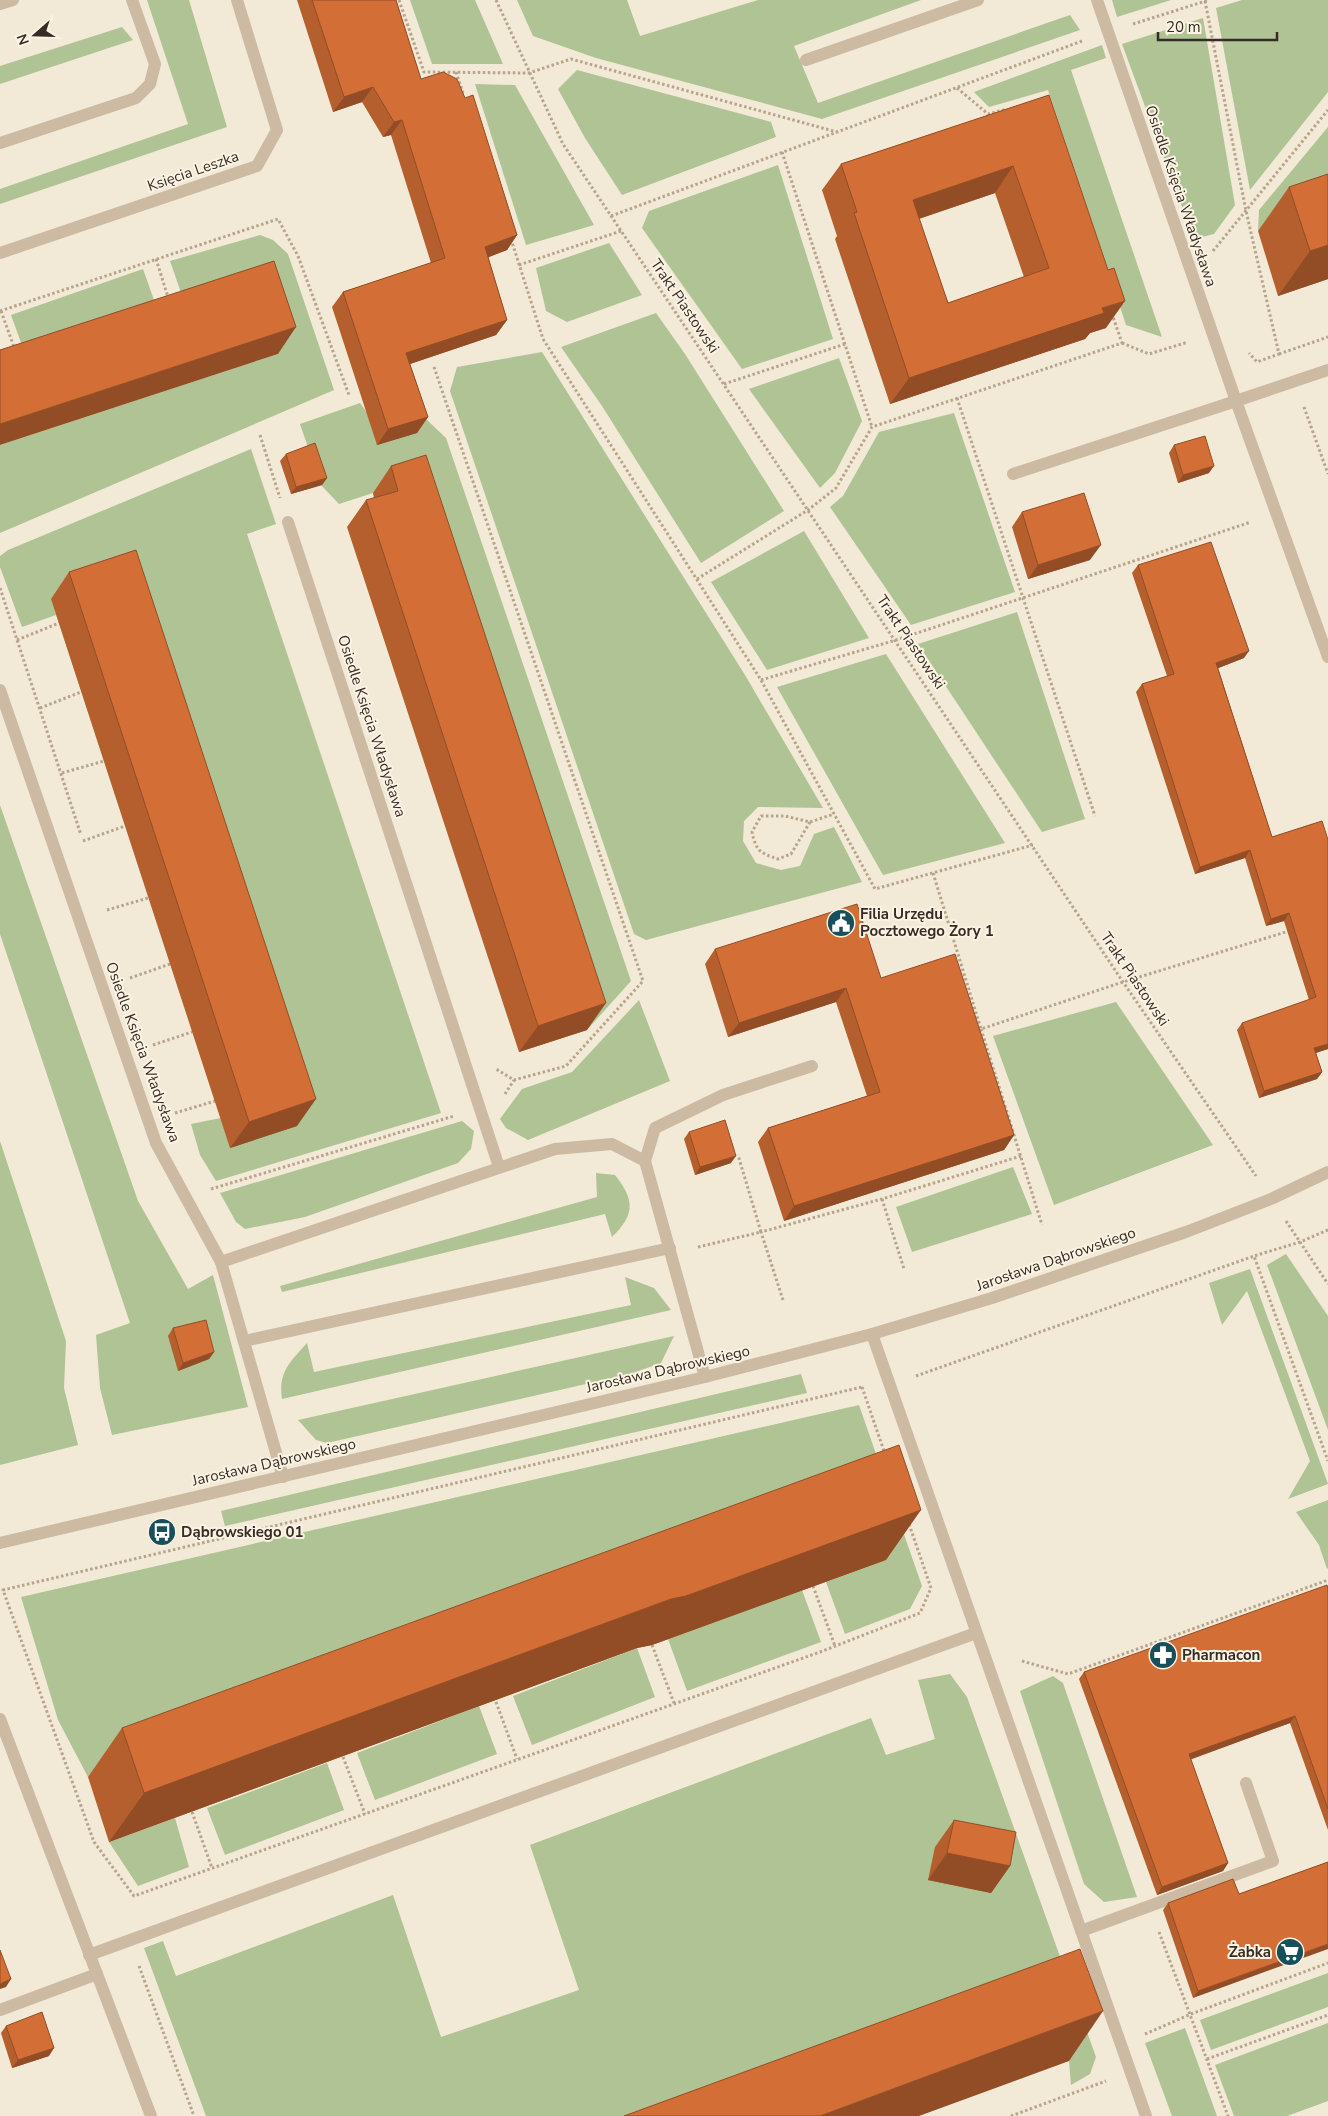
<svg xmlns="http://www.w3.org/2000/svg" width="1328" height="2116" font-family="'Nunito Sans',sans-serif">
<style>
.green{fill:#afc395}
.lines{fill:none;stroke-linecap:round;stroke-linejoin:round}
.path{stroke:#b8a48c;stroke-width:3;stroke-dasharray:2.5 2.5;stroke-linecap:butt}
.lane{stroke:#ccbaa2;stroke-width:12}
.street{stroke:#ccbaa2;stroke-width:12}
.wall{fill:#b55f2e;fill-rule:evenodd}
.shaded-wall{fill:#934d26}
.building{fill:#d26e36;stroke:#934d26;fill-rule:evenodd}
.labels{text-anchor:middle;stroke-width:4;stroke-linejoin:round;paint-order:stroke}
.street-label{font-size:15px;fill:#362c25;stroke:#fbf3e3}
.poi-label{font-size:15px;font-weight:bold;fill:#362c25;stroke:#fbf3e3;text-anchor:start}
</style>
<rect width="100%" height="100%" fill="#f3e9d7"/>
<!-- green -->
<g class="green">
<polygon points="147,0 189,0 227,127 0,204 0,189 188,124"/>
<polygon points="410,0 475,0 503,64 432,64"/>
<polygon points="517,0 627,0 640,36 758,0 921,0 794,46 818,103 1070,15 1080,30 822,119 596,58 533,36"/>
<polygon points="1112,0 1171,0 1117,17"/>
<polygon points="1242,0 1328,0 1328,92 1250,190 1216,8"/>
<polygon points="1203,18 1235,205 1214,234 1194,239 1122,44"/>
<polygon points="122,27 133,40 0,84 0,66"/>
<polygon points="1102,45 1106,58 1071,70 1162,337 1126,325 1048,90 989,107 974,92"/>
<polygon points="577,70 771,122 776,137 622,195 585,138 558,89"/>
<polygon points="475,84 515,85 594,225 526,245"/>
<polygon points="1328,127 1328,208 1258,231 1259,210"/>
<polygon points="778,165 833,339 742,369 642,228 649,211"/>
<polygon points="260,235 273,240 288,254 334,390 0,533 0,445 278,354 187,310 170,261"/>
<polygon points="609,243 642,295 567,322 546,311 536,268"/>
<polygon points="143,269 160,317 28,362 11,315"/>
<polygon points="656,313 685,354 784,511 701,563 602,406 561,347"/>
<polygon points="542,352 745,675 823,808 758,807 744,821 743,841 756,863 781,870 800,866 814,834 834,827 862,882 646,940 634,934 450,391 457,367"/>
<polygon points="839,358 862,421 835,473 820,488 749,389"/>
<polygon points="406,400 446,438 631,981 587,1030 407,482 339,504 321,485 300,424 360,403 368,414"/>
<polygon points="954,413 1015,592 911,625 830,507 843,496 879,432"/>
<polygon points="251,449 276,524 247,534 441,1113 216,1181 200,1155 191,1124 221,1118 51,599 56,615 22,627 0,567 0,556 8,550"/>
<polygon points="804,531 869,638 767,670 711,582"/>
<polygon points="1017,612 1085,819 1042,832 918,644"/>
<polygon points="886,654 1005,843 883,875 777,687"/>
<polygon points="0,805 138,1201 188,1289 213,1275 248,1407 112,1435 100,1388 96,1335 130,1323 0,934"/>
<polygon points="639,1000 670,1081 528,1140 506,1128 500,1119 522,1089 572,1072"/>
<polygon points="1116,1002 1213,1145 1054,1205 993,1036"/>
<polygon points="462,1121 474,1131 471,1149 458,1163 305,1217 245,1229 236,1222 220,1193"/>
<polygon points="0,1141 66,1341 64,1388 78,1445 0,1465"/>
<polygon points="1013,1167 1032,1214 912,1252 896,1207"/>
<path d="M 596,1173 L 615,1175 C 635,1200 635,1215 612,1237 L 605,1214 L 282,1292 L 280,1286 L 597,1197 Z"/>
<polygon points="1286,1254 1328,1316 1328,1430 1267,1265"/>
<polygon points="1250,1269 1328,1484 1288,1499 1310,1461 1247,1291 1222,1325 1209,1283"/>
<path d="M 625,1277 L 654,1288 L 671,1310 L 282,1399 C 278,1372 290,1362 307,1343 L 314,1372 L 631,1305 Z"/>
<polygon points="674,1336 661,1363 630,1374 327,1443 316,1440 298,1420"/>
<polygon points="801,1374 807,1393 225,1526 221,1511"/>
<polygon points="859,1405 922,1586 910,1609 845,1634 826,1582 886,1560 88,1777 58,1720 21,1597"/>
<polygon points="1328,1500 1328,1568 1327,1569 1319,1545 1296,1512"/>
<polygon points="802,1590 821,1642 687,1691 668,1639"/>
<polygon points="637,1648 655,1697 532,1745 513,1696"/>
<polygon points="950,1674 967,1697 1096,2057 1090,2074 1071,2085 1069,2061 724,2116 206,2116 144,1948 163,1941 176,1976 393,1895 441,2037 579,1990 530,1845 871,1718 886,1755 935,1739 918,1680"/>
<polygon points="1053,1676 1063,1683 1137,1897 1104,1902 1084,1884 1020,1691"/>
<polygon points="479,1706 497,1754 375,1800 357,1753"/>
<polygon points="327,1763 344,1810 225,1855 207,1808"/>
<polygon points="175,1818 189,1867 138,1886 109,1842"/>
<polygon points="1328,1973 1328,2007 1211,2050 1200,2020"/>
<polygon points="1328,2023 1328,2101 1287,2116 1234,2116 1215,2065"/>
<polygon points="1185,2028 1217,2116 1172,2116 1145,2043"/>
</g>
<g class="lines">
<!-- path -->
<g class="path">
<polyline points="399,0 424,72 529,73 571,59 837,132"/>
<polyline points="496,0 563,144 1123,982 1256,1176"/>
<polyline points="1205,1 1246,211 1279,354 1257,362 1249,353"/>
<polyline points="1133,24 1209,0"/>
<polyline points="456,72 463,93"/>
<polyline points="957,88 988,114 1007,109"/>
<polyline points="782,152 872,427"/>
<polyline points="611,216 1082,41"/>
<polyline points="511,239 543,339 761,680 875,889 1033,845"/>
<polyline points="1213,251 1328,110"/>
<polyline points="156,259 168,297"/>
<polyline points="519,265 621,231"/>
<polyline points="0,311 278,219 298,256 349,395"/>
<polyline points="1,311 14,347"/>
<polyline points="1122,343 1149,354 1188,342"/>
<polyline points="1279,354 1328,337"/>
<polyline points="434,367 643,981 566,1066 514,1080 496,1069"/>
<polyline points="724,384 845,344"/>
<polyline points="957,398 1095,816"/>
<polyline points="1304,407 1328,474"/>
<polyline points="260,435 280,498"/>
<polyline points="697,579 808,510 836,488 872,427 1122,343 1112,314"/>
<polyline points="0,588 81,835"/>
<polyline points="17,640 59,623"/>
<polyline points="761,680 896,640 1251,522"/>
<polyline points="40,708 81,692"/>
<polyline points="62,773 104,761"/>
<path d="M 810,822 L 791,854 L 778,859 C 760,853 756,851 752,832 L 761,816 L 785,816 L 810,822 L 834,814"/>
<polyline points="83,841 125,826"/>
<polyline points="933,873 981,1029 1123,982 1289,931"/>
<polyline points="107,910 148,898"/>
<polyline points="130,978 170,964"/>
<polyline points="981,1029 1042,1225"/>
<polyline points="153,1045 192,1032"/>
<polyline points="505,1094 514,1080"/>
<polyline points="175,1113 215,1101"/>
<polyline points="211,1189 454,1116"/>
<polyline points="882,1199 904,1269"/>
<polyline points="1286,1221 1328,1284"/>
<polyline points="1328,1230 1300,1242 1254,1256 1328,1461"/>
<polyline points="698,1247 761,1232 738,1155"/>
<polyline points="783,1300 761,1232 882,1199 1021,1156"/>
<polyline points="916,1376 1254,1256"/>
<polygon points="862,1387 931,1588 920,1613 820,1652 134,1896 94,1842 3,1590"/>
<polyline points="813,1586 835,1646"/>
<polyline points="652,1645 674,1703"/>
<polyline points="1022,1661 1068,1674 1328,1580"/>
<polyline points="496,1702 517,1759"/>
<polyline points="343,1757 365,1814"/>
<polyline points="192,1812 212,1868"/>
<polyline points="1159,1932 1228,2116"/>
<polyline points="139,1966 194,2116"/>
<polyline points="1145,2034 1191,2014 1328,1963"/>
<polyline points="1207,2059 1328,2015"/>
<polyline points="1011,2116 1106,2081"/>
</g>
<!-- lane -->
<g class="lane">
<polyline points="806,60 978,0"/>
<polyline points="1013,474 1236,401"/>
<polyline points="1081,1931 1273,1861 1246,1783"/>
<polyline points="0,2010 97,1974"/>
</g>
<!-- street -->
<g class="street">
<polyline points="1097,0 1236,401"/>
<polyline points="0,4 13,0"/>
<polyline points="0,143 136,98 150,84 155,64 132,0"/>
<polyline points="0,253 257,166 277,130 237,0"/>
<polyline points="1328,370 1236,401 1328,657"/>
<polyline points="288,522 499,1167"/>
<polyline points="0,690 156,1143 221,1262 283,1477"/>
<polyline points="645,1161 655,1128 723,1095 812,1066"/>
<polyline points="221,1262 555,1149 612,1144 645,1161 705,1377"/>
<polyline points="872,1334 1146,2116"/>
<polyline points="244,1341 670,1248"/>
<polyline points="0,1543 705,1377 872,1334 992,1298 1186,1232 1271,1199 1328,1172"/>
<polyline points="0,1719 151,2116"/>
<polyline points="89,1955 976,1633"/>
</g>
</g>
<!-- wall -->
<g class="wall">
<polygon points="297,0 396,0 421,79 517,235 507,250 488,257 507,320 496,335 410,364 428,417 417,433 377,445 332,307 343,292 431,263 391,135 383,137 362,102 333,112"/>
<path d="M 1049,95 L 1106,328 L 1090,333 L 1085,339 L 890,404 L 835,239 L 837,236 L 822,190 L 841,164 ZM 995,193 L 1024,277 L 948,303 L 919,219 Z"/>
<polygon points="1289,187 1328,279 1278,296 1258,231"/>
<polygon points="1174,445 1209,473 1178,483 1169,453"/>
<polygon points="286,454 327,478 322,485 291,494 280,461"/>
<polygon points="391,466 587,1030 519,1052 347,527 366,500 374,498 373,493"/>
<polygon points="1022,512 1090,560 1028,579 1012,527"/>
<polygon points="1138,565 1244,658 1218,668 1272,837 1322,821 1328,1049 1316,1053 1322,1072 1317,1079 1259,1098 1237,1030 1242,1023 1309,1000 1284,921 1266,926 1245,858 1195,874 1136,692 1142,684 1167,676 1132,573"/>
<polygon points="69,572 297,1126 230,1148 51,599"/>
<polygon points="715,949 881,978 1014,1135 1004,1150 784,1221 758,1142 768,1128 867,1096 836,1002 728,1037 705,964"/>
<polygon points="689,1132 731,1163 695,1175 684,1139"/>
<polygon points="173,1328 214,1352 209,1359 178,1371 168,1336"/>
<polygon points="886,1560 652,1645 637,1648 109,1842 88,1777 122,1728"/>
<polygon points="1328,1588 1328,1830 1290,1723 1190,1759 1228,1863 1223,1871 1157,1895 1079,1679 1084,1672"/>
<polygon points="954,1820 1010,1866 991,1893 928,1880 935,1847"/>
<polygon points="1328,1862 1193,1998 1163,1910 1168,1903 1239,1894"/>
<polygon points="6,2026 49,2056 12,2068 1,2033"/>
</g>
<!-- shaded-wall -->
<g class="shaded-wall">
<polygon points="373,87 362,102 333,112 344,97"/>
<polygon points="402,120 391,135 383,137 394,122"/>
<polygon points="1013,166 995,193 894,227 913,200"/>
<polygon points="517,235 507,250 474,263 485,247"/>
<polygon points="1328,245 1328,279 1278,296 1310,251"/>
<polygon points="1125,301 1106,328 1090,333 1085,339 890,404 909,378 1102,308"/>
<polygon points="507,320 496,335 395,369 406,353"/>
<polygon points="296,327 278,354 0,445 0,424"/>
<polygon points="428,417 417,433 377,445 388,429"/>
<polygon points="1214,466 1209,473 1178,483 1183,475"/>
<polygon points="327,478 322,485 291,494 296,487"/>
<polygon points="1101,545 1090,560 1028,579 1038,565"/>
<polygon points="1249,651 1244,658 1211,671 1216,663"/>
<polygon points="1250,850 1245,858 1195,874 1200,867"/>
<polygon points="1289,913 1284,921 1266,926 1271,919"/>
<polygon points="846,988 836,1002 728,1037 739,1023"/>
<polygon points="606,1003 587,1030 519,1052 538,1026"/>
<polygon points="1328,1044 1328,1049 1309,1055 1314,1048"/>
<polygon points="1322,1072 1317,1079 1259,1098 1264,1091"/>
<polygon points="316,1099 297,1126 230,1148 249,1122"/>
<polygon points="1014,1135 1004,1150 784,1221 794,1206"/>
<polygon points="736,1156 731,1163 695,1175 700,1167"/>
<polygon points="214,1352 209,1359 178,1371 183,1363"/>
<polygon points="921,1510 886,1560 652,1645 637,1648 109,1842 144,1793 671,1599"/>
<polygon points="1295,1716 1290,1723 1184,1762 1189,1754"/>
<polygon points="947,1853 1010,1866 991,1893 928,1880"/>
<polygon points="1228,1863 1223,1871 1157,1895 1162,1887"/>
<polygon points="1328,1944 1328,1949 1193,1998 1198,1991"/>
<polygon points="11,1979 6,1987 0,1989 0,1984"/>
<polygon points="1103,2011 1069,2061 919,2116 820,2116"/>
<polygon points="54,2048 49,2056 12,2068 18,2060"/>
</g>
<!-- building -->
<g class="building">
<polygon points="312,0 396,0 421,79 443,72 457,79 465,98 473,95 517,235 485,247 507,320 406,353 428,417 388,429 343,292 445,258 402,120 394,122 373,87 344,97"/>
<path d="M 1049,95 L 1108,270 L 1114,268 L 1125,301 L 1102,308 L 1104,313 L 909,378 L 854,213 L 857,212 L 841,164 ZM 1013,166 L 1049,268 L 948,303 L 913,200 Z"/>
<polygon points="1328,174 1328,245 1310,251 1289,187"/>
<polygon points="274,261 296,327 0,424 0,350"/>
<polygon points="1205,436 1214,466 1183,475 1174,445"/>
<polygon points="315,443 327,478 296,487 286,454"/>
<polygon points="426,455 606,1003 538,1026 366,500 398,491 391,466"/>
<polygon points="1084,493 1101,545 1038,565 1022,512"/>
<polygon points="1211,542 1249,651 1216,663 1272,837 1322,821 1328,840 1328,1044 1314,1048 1322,1072 1264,1091 1242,1023 1316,997 1289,913 1271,919 1250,850 1200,867 1142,684 1174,674 1138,565"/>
<polygon points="136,550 316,1099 249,1122 69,572"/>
<polygon points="857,904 881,978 955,954 1014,1135 794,1206 768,1128 880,1092 846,988 739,1023 715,949"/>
<polygon points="725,1120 736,1156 700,1167 689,1132"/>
<polygon points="206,1320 214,1352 183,1363 173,1328"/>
<polygon points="899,1445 921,1510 686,1596 671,1599 144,1793 122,1728"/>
<polygon points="1327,1585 1328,1588 1328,1809 1295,1716 1189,1754 1228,1863 1162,1887 1084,1672"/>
<polygon points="954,1820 1016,1832 1010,1866 947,1853"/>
<polygon points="1328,1862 1328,1944 1198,1991 1168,1903 1233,1879 1239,1894"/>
<polygon points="1080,1949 1103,2011 820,2116 624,2116"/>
<polygon points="0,1950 11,1979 0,1984"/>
<polygon points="42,2012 54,2048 18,2060 6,2026"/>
</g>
<!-- icons -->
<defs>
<symbol id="civic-disc" viewBox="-11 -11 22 22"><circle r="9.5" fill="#174f5b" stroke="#fbf3e3"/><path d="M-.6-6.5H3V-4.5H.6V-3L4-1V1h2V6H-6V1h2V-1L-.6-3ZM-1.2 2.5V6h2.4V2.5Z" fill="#fff"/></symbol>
<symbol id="bus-disc" viewBox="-11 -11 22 22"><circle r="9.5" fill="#174f5b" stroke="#fbf3e3"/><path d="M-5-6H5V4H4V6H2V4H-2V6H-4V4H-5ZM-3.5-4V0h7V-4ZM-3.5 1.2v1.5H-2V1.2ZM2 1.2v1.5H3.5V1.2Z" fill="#fff"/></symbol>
<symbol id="pharmacy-disc" viewBox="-11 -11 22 22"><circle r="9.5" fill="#174f5b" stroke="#fbf3e3"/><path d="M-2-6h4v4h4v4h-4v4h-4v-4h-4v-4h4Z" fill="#fff"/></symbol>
<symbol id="supermarket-disc" viewBox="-11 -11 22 22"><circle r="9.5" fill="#174f5b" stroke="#fbf3e3"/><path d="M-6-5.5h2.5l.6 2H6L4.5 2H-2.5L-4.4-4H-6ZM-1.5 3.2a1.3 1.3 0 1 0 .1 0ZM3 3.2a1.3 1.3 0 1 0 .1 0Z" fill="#fff"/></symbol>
</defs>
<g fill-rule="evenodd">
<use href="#civic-disc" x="825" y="907" width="32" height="32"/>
<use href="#bus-disc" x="146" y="1516" width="32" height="32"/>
<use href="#pharmacy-disc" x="1147" y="1639" width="32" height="32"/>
<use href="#supermarket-disc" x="1274" y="1936" width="32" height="32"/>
</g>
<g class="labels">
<!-- street labels -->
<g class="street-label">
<text transform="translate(193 171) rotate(-19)" y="5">Księcia Leszka</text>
<text transform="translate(1181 196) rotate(71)" y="5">Osiedle Księcia Władysława</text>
<text transform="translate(685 306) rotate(56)" y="5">Trakt Piastowski</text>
<text transform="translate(911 642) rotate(56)" y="5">Trakt Piastowski</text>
<text transform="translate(372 726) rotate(72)" y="5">Osiedle Księcia Władysława</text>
<text transform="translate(1135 979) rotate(56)" y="5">Trakt Piastowski</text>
<text transform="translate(143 1052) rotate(70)" y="5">Osiedle Księcia Władysława</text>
<text transform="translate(1056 1259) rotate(-19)" y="5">Jarosława Dąbrowskiego</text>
<text transform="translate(668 1369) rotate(-13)" y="5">Jarosława Dąbrowskiego</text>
<text transform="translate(274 1462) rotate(-13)" y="5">Jarosława Dąbrowskiego</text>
</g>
<!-- poi labels -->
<g class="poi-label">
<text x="860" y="919">Filia Urzędu<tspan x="860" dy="17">Pocztowego Żory 1</tspan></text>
<text x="181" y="1537">Dąbrowskiego 01</text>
<text x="1182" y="1660">Pharmacon</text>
<text x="1271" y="1957" text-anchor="end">Żabka</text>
</g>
</g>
<!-- north arrow -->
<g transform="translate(35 35) rotate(250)" stroke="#fbf3e3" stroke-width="4" paint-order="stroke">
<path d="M0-4L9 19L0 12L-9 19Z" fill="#362c25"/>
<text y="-8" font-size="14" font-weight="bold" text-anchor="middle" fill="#362c25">N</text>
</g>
<!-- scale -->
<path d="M1158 32v8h119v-8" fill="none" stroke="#362c25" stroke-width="2.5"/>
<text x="1166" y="32" font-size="15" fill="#362c25" stroke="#fbf3e3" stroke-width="4" paint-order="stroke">20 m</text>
</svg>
